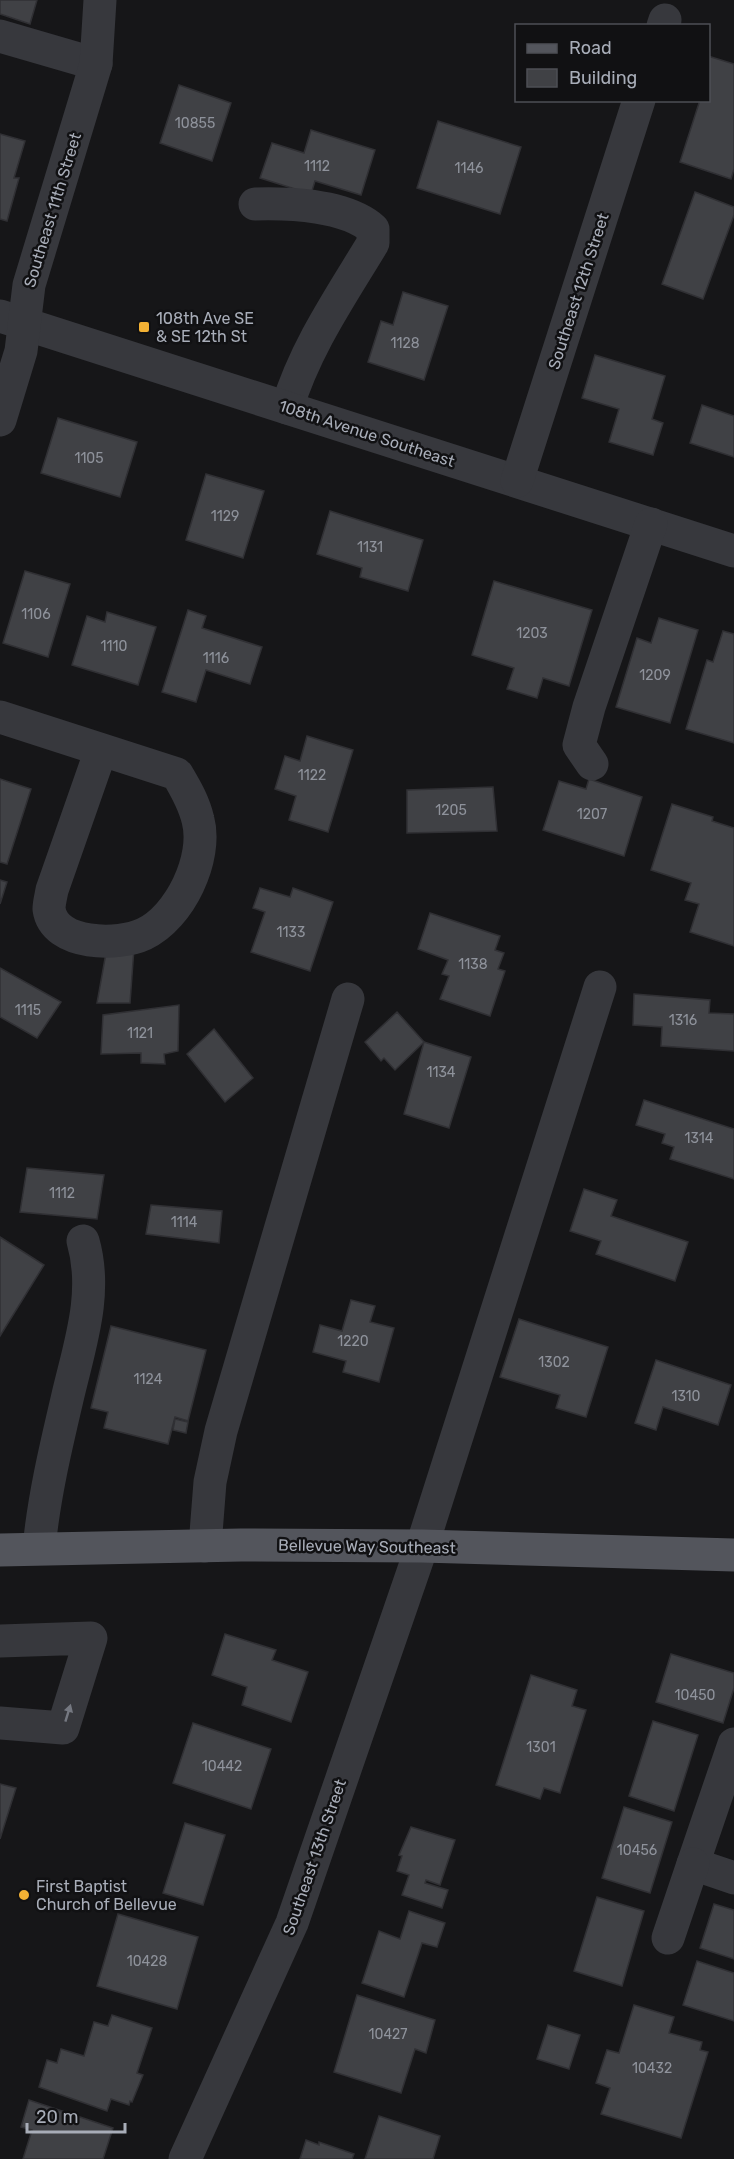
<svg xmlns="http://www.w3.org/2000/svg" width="734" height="2159" font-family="Rubik,sans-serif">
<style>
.building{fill:#404145;stroke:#303034;stroke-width:1.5}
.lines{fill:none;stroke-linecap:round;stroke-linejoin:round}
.minor{stroke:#37383d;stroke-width:33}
.major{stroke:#53555c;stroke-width:33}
.oneway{fill:#757881}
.poi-dot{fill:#f2b134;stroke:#111113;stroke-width:2}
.labels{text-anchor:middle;stroke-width:5;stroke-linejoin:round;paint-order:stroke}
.number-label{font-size:14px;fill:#8e929b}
.street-label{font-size:16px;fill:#a8adb8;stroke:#111113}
.poi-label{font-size:16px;fill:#a8adb8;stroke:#111113;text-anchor:start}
</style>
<rect width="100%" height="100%" fill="#161618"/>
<!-- building -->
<g class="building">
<polygon points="0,0 37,0 30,24 0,14"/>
<polygon points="708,56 734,64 734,169 731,179 680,162 700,100 708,100"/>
<polygon points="179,85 231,103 212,161 160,143"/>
<polygon points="438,121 521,147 500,214 417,188"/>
<polygon points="311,130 375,150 361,195 315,181 311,194 260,178 272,143 304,153"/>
<polygon points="0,134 25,141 14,178 19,178 7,221 0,219"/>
<polygon points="695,192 734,207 734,215 703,299 662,284"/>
<polygon points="403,292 448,306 424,380 368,362 381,321 393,325"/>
<polygon points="595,355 665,376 652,419 663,423 653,455 609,442 619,409 582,398"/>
<polygon points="702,405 734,416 734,457 690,443"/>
<polygon points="58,418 137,442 120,497 41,473"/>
<polygon points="206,474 264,491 243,558 186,540"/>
<polygon points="330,511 423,540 408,591 360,577 362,568 317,554"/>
<polygon points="25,571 70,584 48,657 3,643"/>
<polygon points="494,581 592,610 569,686 543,678 537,698 507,689 514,668 472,655"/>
<polygon points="188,610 206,616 202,628 262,647 250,684 206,670 196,702 162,692"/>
<polygon points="107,612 156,627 138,685 72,665 87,616 105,622"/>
<polygon points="659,618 698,630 670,723 616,707 637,638 651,643"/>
<polygon points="723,631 734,634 734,743 686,729 707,660 713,662"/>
<polygon points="307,736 353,750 328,832 289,820 296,796 275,789 285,756 300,761"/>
<polygon points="0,779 31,789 7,864 0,862"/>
<polygon points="589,779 642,797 624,856 543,830 559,781 586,789"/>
<polygon points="493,787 497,831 407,833 407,790"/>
<polygon points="672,804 713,817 712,821 734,828 734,946 690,932 699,904 685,900 691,883 651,870"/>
<polygon points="0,880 7,882 0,904"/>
<polygon points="260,888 290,897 293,888 333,902 310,971 251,952 265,912 253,908"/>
<polygon points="430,913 500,936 495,950 504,953 498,969 505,971 490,1016 440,999 449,976 442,974 448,960 418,949"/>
<polygon points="134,948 130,1003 97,1003 106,953"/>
<polygon points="0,968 61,1002 37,1038 0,1017"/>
<polygon points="634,994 710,1000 709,1013 734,1014 734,1051 661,1046 662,1027 633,1025"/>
<polygon points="179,1005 178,1051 164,1054 165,1064 141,1063 141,1053 101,1054 103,1015"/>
<polygon points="397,1012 424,1042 395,1070 384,1058 381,1061 365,1042"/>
<polygon points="214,1029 253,1078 225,1102 187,1054"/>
<polygon points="424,1042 471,1057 449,1128 404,1114"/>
<polygon points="644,1100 734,1129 734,1179 670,1159 674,1147 662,1143 665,1134 636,1125"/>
<polygon points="27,1168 104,1175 97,1219 20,1212"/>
<polygon points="584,1189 617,1200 611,1216 688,1242 675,1281 596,1254 601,1241 570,1231"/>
<polygon points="151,1205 222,1211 219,1243 146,1234"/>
<polygon points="0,1237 44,1265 0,1336"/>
<polygon points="351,1300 375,1306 370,1322 394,1328 379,1382 343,1372 346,1361 313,1352 320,1325 342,1331"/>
<polygon points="519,1319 608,1347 586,1417 556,1408 560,1395 500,1377"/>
<polygon points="111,1326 206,1350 188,1421 175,1417 168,1444 104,1428 108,1412 91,1408"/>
<polygon points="656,1360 731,1385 718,1425 663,1407 656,1430 635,1423"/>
<polygon points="175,1419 188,1422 186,1433 173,1430"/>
<polygon points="225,1634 276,1650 272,1660 308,1672 291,1722 242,1705 247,1687 212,1675"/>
<polygon points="671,1654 734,1673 734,1688 723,1723 656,1702"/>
<polygon points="531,1675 577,1690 572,1706 586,1710 560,1793 544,1788 540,1799 496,1785"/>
<polygon points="653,1721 698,1735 674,1811 629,1796"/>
<polygon points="193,1723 271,1749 251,1809 173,1783"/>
<polygon points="0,1784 16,1788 0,1839"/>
<polygon points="624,1807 672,1822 650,1893 602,1878"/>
<polygon points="185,1823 225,1835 203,1905 163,1893"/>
<polygon points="411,1827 455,1840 440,1885 426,1880 425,1883 448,1890 442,1908 402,1895 409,1875 397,1871 402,1856 399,1855"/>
<polygon points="597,1897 644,1911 622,1986 574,1971"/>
<polygon points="714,1904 734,1910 734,1959 700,1948"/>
<polygon points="409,1911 445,1923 437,1947 422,1943 404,1997 362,1983 379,1931 400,1939"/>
<polygon points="118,1914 198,1937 177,2009 97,1986"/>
<polygon points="697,1961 734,1973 734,2021 683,2005"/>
<polygon points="357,1995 435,2020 426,2053 415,2049 401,2093 334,2072"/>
<polygon points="634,2005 674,2017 669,2033 702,2042 700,2050 708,2052 681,2138 601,2114 610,2088 596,2083 607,2050 619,2053"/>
<polygon points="112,2015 152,2028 137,2073 143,2075 132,2102 130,2101 129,2105 111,2099 107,2111 39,2087 47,2060 57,2063 61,2049 84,2056 94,2022 108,2026"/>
<polygon points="548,2025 580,2035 569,2069 537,2059"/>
<polygon points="29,2100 113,2128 103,2159 23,2159 32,2130 21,2127"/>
<polygon points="379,2116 440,2136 433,2159 365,2159"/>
<polygon points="306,2140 319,2145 319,2142 354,2154 352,2159 300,2159"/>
</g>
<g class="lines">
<!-- minor -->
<g class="minor">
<polyline points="663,26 665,20"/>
<polyline points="0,36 96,64"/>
<path d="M 255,204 C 290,203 346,205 373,229 L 373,243 C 341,296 305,348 287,408"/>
<polyline points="0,316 734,551"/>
<polyline points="0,420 21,351 29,285 96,64 100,0"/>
<polyline points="517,481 639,100"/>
<path d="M 0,717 L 177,774 C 186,789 194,803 198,820 C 208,858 180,917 144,934 C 119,946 54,946 49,909 C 49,903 51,896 52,890 L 101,750"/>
<polyline points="592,764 579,745 589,707 651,524"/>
<polyline points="205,1546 210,1482 221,1431 348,999"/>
<path d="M 39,1548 C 44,1496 56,1446 68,1395 C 80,1344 98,1293 83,1241"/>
<polyline points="0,1641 91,1638 63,1728 0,1723"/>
<polyline points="734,1744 693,1864 734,1878"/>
<polyline points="668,1938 693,1864"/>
<polyline points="185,2159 292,1923 422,1546 600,987"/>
</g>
<!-- major -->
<polyline class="major" points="0,1550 241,1545 422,1546 734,1555"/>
</g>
<!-- one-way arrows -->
<defs><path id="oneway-solid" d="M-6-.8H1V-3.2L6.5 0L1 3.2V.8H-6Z" transform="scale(1.5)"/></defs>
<use class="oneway" href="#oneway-solid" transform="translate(68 1713) rotate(-73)"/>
<!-- markers -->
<g class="poi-dot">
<rect x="138" y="321" width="12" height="12" rx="3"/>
<circle cx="24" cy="1895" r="6"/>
</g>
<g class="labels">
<!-- number labels -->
<g class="number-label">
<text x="195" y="128">10855</text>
<text x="317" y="171">1112</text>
<text x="469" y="173">1146</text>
<text x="405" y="348">1128</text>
<text x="89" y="463">1105</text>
<text x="225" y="521">1129</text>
<text x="370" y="552">1131</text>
<text x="36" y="619">1106</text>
<text x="532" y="638">1203</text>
<text x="114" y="651">1110</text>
<text x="216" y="663">1116</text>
<text x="655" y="680">1209</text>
<text x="312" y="780">1122</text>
<text x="451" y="815">1205</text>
<text x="592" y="819">1207</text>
<text x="291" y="937">1133</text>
<text x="473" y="969">1138</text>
<text x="28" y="1015">1115</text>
<text x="683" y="1025">1316</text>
<text x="140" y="1038">1121</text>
<text x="441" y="1077">1134</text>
<text x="699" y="1143">1314</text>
<text x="62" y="1198">1112</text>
<text x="184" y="1227">1114</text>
<text x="353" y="1346">1220</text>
<text x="554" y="1367">1302</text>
<text x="148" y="1384">1124</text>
<text x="686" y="1401">1310</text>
<text x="695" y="1700">10450</text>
<text x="541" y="1752">1301</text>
<text x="222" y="1771">10442</text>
<text x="637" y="1855">10456</text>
<text x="147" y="1966">10428</text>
<text x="388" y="2039">10427</text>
<text x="652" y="2073">10432</text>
</g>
<!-- street labels -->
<g class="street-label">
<text transform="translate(52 210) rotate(-73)" y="6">Southeast 11th Street</text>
<text transform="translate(578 291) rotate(-72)" y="6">Southeast 12th Street</text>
<text transform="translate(367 433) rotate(18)" y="6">108th Avenue Southeast</text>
<text transform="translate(367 1546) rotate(1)" y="6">Bellevue Way Southeast</text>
<text transform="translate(314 1857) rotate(-71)" y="6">Southeast 13th Street</text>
</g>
<!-- poi labels -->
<g class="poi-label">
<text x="156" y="324">108th Ave SE<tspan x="156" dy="18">&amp; SE 12th St</tspan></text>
<text x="36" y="1892">First Baptist<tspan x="36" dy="18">Church of Bellevue</tspan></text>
</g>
</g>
<!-- legend -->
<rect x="515" y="24" width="195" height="78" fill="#111113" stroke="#4d4f55" stroke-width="1.5"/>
<rect x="527" y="44" width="30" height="9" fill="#53555c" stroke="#4d4f55" stroke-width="1.5"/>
<text x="569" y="54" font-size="18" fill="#a8adb8">Road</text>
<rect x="527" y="69" width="30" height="18" fill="#404145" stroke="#4d4f55" stroke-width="1.5"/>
<text x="569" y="84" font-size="18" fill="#a8adb8">Building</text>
<!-- scale -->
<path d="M27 2123v9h98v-9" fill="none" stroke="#a8adb8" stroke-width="3"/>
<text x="36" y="2123" font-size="18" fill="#a8adb8" stroke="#111113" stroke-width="4.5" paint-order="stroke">20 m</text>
</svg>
